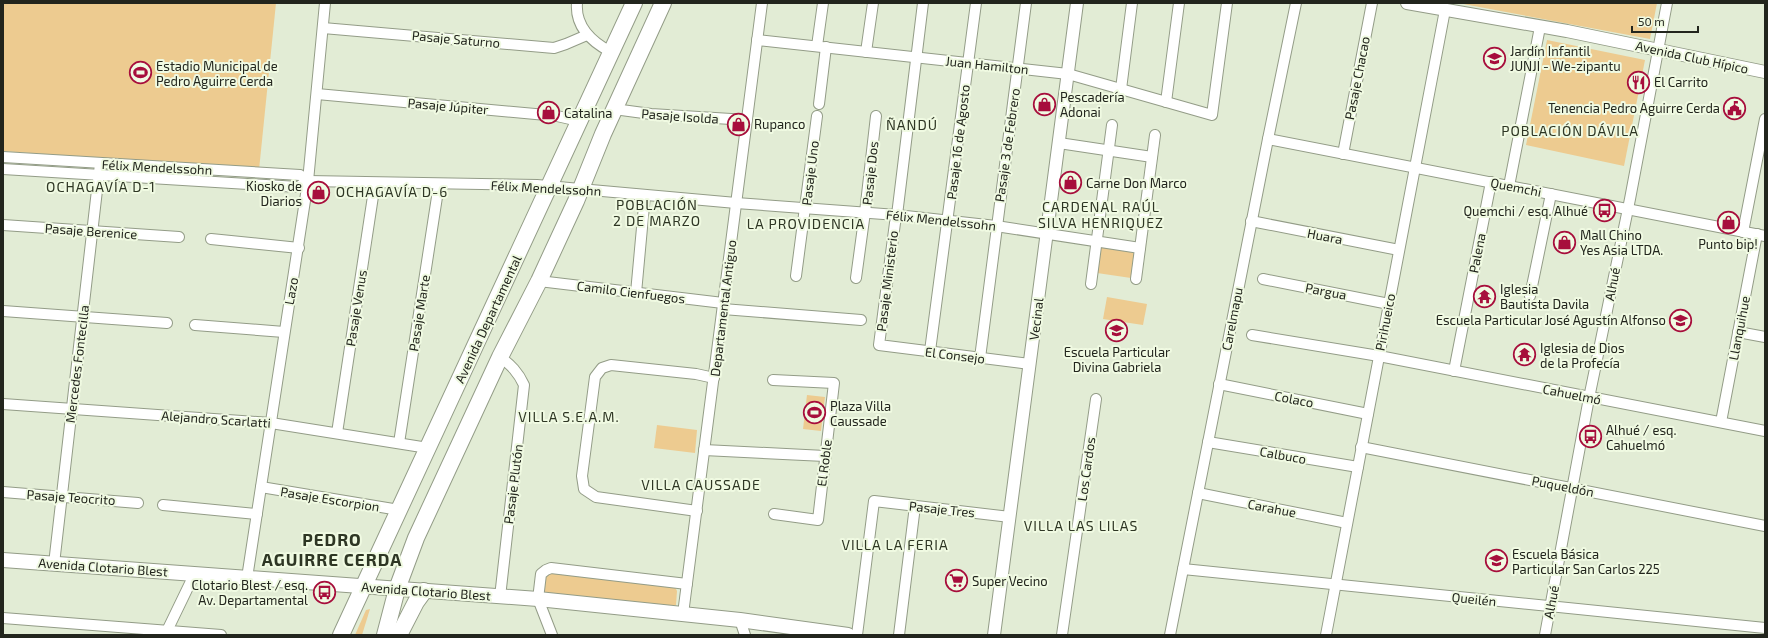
<svg xmlns="http://www.w3.org/2000/svg" width="1768" height="638" font-family="'Exo 2',sans-serif">
<style>
.green{fill:#edcb90}
.lines{fill:none;stroke-linecap:round;stroke-linejoin:round}
.minor-casing{stroke:#939c87;stroke-width:12}
.tertiary-casing{stroke:#939c87;stroke-width:14}
.secondary-casing{stroke:#939c87;stroke-width:16}
.primary-casing{stroke:#939c87;stroke-width:18}
.minor{stroke:#fff;stroke-width:10}
.tertiary{stroke:#fff;stroke-width:12}
.secondary{stroke:#fff;stroke-width:14}
.primary{stroke:#fff;stroke-width:16}
.labels{text-anchor:middle;stroke-width:4;stroke-linejoin:round;paint-order:stroke}
.street-label{font-size:13px;fill:#22251d;stroke:#f0fae2}
.poi-label{font-size:13px;fill:#22251d;stroke:#f0fae2;text-anchor:start}
.neighbourhood-label{font-size:14px;letter-spacing:1px;fill:#2e3624;stroke:#f0fae2}
.district-label{font-size:17px;font-weight:bold;letter-spacing:1px;fill:#2e3624;stroke:#f0fae2}
</style>
<rect width="100%" height="100%" fill="#e2ecd5"/>
<!-- green -->
<g class="green">
<polygon points="3,3 276,3 259,170 3,151"/>
<polygon points="1458,3 1657,3 1650,39"/>
<polygon points="1547,40 1645,60 1624,166 1526,145"/>
<polygon points="1101,247 1135,253 1131,278 1097,273"/>
<polygon points="1107,297 1147,304 1143,325 1103,319"/>
<polygon points="807,395 825,397 821,431 803,429"/>
<polygon points="657,425 697,430 695,453 654,448"/>
<polygon points="541,572 675,587 677,591 676,605 673,606 540,594"/>
<polygon points="370,609 362,635 355,635 366,610"/>
</g>
<g class="lines">
<defs>
<g id="minor">
<path d="M 577,3 C 575,27 592,42 611,52"/>
<polyline points="923,3 897,215 895,223 879,345 1030,364"/>
<polyline points="323,28 554,48 566,44 587,35"/>
<polyline points="757,40 1068,74 1212,115 1227,3"/>
<polyline points="817,46 823,3"/>
<polyline points="866,52 873,3"/>
<polyline points="1121,89 1132,3"/>
<polyline points="317,94 557,116 579,121"/>
<polyline points="1166,102 1179,3"/>
<polyline points="819,104 826,47"/>
<polyline points="614,109 651,114 747,120"/>
<polyline points="1268,139 1765,236"/>
<polyline points="1059,143 1152,157"/>
<polyline points="1343,154 1372,3"/>
<polyline points="3,157 300,175 308,181"/>
<polyline points="3,169 298,187 308,181 537,185 580,189 736,203 897,215 996,226 1140,248"/>
<polyline points="1509,186 1540,27"/>
<polyline points="1251,221 1399,250"/>
<polyline points="3,225 179,237"/>
<polyline points="1743,232 1765,119"/>
<polyline points="211,239 299,248"/>
<polyline points="796,276 817,116"/>
<polyline points="856,278 865,212 876,116"/>
<polyline points="1136,279 1155,135"/>
<polyline points="1263,279 1389,304"/>
<polyline points="539,281 723,303"/>
<polyline points="1091,284 1112,125"/>
<polyline points="636,293 645,195"/>
<polyline points="1530,296 1551,194"/>
<polyline points="723,309 861,320"/>
<polyline points="3,311 167,323"/>
<polyline points="195,325 284,332"/>
<polyline points="1738,332 1765,337"/>
<polyline points="1252,335 1379,356 1765,431"/>
<polyline points="930,351 976,3"/>
<path d="M 500,357 C 511,365 518,372 524,385 L 500,597"/>
<polyline points="980,358 1026,3"/>
<polyline points="1454,371 1491,182"/>
<polyline points="773,380 834,383 818,520 774,514"/>
<polyline points="1219,384 1368,414"/>
<polyline points="3,404 271,423 428,448"/>
<polyline points="1721,422 1757,234"/>
<polyline points="337,433 375,183"/>
<polyline points="1208,442 1358,467"/>
<polyline points="399,443 439,184"/>
<polyline points="1361,447 1765,526"/>
<polyline points="704,450 825,456"/>
<polyline points="261,487 399,510"/>
<polyline points="3,492 138,503"/>
<polyline points="1198,493 1347,523"/>
<polyline points="163,505 257,514"/>
<polyline points="697,511 596,497 584,489 582,476 595,377 602,368 611,365 696,374 714,378"/>
<polyline points="54,564 100,164"/>
<polyline points="1183,569 1765,628"/>
<polyline points="247,578 308,181 325,3"/>
<polyline points="683,614 762,3"/>
<polyline points="3,618 221,635"/>
<polyline points="740,620 745,635"/>
<polyline points="165,635 194,575"/>
<polyline points="552,635 538,599 541,574 546,570 551,568 687,584"/>
<polyline points="857,635 874,501 1010,517"/>
<polyline points="899,635 915,506"/>
<polyline points="1062,635 1096,399"/>
<polyline points="1170,635 1268,139 1296,3"/>
<polyline points="1326,635 1445,10"/>
<polyline points="1545,635 1589,398 1630,199 1667,3"/>
</g>
<g id="tertiary">
<polyline points="1407,3 1567,31 1765,72"/>
<polyline points="994,635 1077,3"/>
</g>
<polyline id="secondary" points="3,560 538,599 740,620 848,635"/>
<g id="primary">
<polyline points="341,635 634,3"/>
<polyline points="385,635 397,589 416,538 500,357 539,281 576,201 603,134 663,3"/>
<polyline points="399,635 416,602 424,591"/>
</g>
</defs>
<!-- minor casing -->
<use href="#minor" class="minor-casing"/>
<!-- tertiary casing -->
<use href="#tertiary" class="tertiary-casing"/>
<!-- secondary casing -->
<use href="#secondary" class="secondary-casing"/>
<!-- primary casing -->
<use href="#primary" class="primary-casing"/>
<!-- minor -->
<use href="#minor" class="minor"/>
<!-- tertiary -->
<use href="#tertiary" class="tertiary"/>
<!-- secondary -->
<use href="#secondary" class="secondary"/>
<!-- primary -->
<use href="#primary" class="primary"/>
</g>
<!-- icons -->
<defs>
<symbol id="school-ring" viewBox="-11 -11 22 22"><circle r="9.5" fill="#f0fae2" stroke="#a70e3c" stroke-width="1.5"/><path d="M0-5L7-2L0 1L-7-2ZM-4 1L0 2.5L4 1V4Q0 6-4 4Z" fill="#a70e3c"/></symbol>
<symbol id="stadium-ring" viewBox="-11 -11 22 22"><circle r="9.5" fill="#f0fae2" stroke="#a70e3c" stroke-width="1.5"/><path d="M0-5a6.5 5 0 1 0 0 10a6.5 5 0 1 0 0-10ZM-3.5-1.8h7v3.6h-7Z" fill="#a70e3c"/></symbol>
<symbol id="restaurant-ring" viewBox="-11 -11 22 22"><circle r="9.5" fill="#f0fae2" stroke="#a70e3c" stroke-width="1.5"/><path d="M-5-6h1v4h1v-4h1v4h1v-4h1v5L-1.5 .5V6h-2V.5L-5-1ZM5-6V6H3V1.5H1.5Q1.5-4 5-6Z" fill="#a70e3c"/></symbol>
<symbol id="shop-ring" viewBox="-11 -11 22 22"><circle r="9.5" fill="#f0fae2" stroke="#a70e3c" stroke-width="1.5"/><path d="M-5-2.5h2.3a2.7 3.5 0 0 1 5.4 0H5L5.5 6h-11ZM-1.5-2.5h3a1.5 2.3 0 0 0-3 0Z" fill="#a70e3c"/></symbol>
<symbol id="civic-ring" viewBox="-11 -11 22 22"><circle r="9.5" fill="#f0fae2" stroke="#a70e3c" stroke-width="1.5"/><path d="M-.6-6.5H3V-4.5H.6V-3L4-1V1h2V6H-6V1h2V-1L-.6-3ZM-1.2 2.5V6h2.4V2.5Z" fill="#a70e3c"/></symbol>
<symbol id="bus-ring" viewBox="-11 -11 22 22"><circle r="9.5" fill="#f0fae2" stroke="#a70e3c" stroke-width="1.5"/><path d="M-5-6H5V4H4V6H2V4H-2V6H-4V4H-5ZM-3.5-4V0h7V-4ZM-3.5 1.2v1.5H-2V1.2ZM2 1.2v1.5H3.5V1.2Z" fill="#a70e3c"/></symbol>
<symbol id="temple-ring" viewBox="-11 -11 22 22"><circle r="9.5" fill="#f0fae2" stroke="#a70e3c" stroke-width="1.5"/><path d="M0-6L5-2H3V0L6.5 2.5H4V6H1.5V3h-3V6H-4V2.5H-6.5L-3 0V-2H-5Z" fill="#a70e3c"/></symbol>
<symbol id="supermarket-ring" viewBox="-11 -11 22 22"><circle r="9.5" fill="#f0fae2" stroke="#a70e3c" stroke-width="1.5"/><path d="M-6-5.5h2.5l.6 2H6L4.5 2H-2.5L-4.4-4H-6ZM-1.5 3.2a1.3 1.3 0 1 0 .1 0ZM3 3.2a1.3 1.3 0 1 0 .1 0Z" fill="#a70e3c"/></symbol>
</defs>
<g fill-rule="evenodd">
<use href="#school-ring" x="1482" y="46" width="25" height="25"/>
<use href="#stadium-ring" x="128" y="60" width="25" height="25"/>
<use href="#restaurant-ring" x="1626" y="70" width="25" height="25"/>
<use href="#shop-ring" x="1032" y="92" width="25" height="25"/>
<use href="#civic-ring" x="1722" y="96" width="25" height="25"/>
<use href="#shop-ring" x="536" y="100" width="25" height="25"/>
<use href="#shop-ring" x="726" y="112" width="25" height="25"/>
<use href="#shop-ring" x="1058" y="170" width="25" height="25"/>
<use href="#shop-ring" x="306" y="180" width="25" height="25"/>
<use href="#bus-ring" x="1592" y="198" width="25" height="25"/>
<use href="#shop-ring" x="1716" y="210" width="25" height="25"/>
<use href="#shop-ring" x="1552" y="230" width="25" height="25"/>
<use href="#temple-ring" x="1472" y="284" width="25" height="25"/>
<use href="#school-ring" x="1668" y="308" width="25" height="25"/>
<use href="#school-ring" x="1104" y="318" width="25" height="25"/>
<use href="#temple-ring" x="1512" y="342" width="25" height="25"/>
<use href="#stadium-ring" x="802" y="400" width="25" height="25"/>
<use href="#bus-ring" x="1578" y="424" width="25" height="25"/>
<use href="#school-ring" x="1484" y="548" width="25" height="25"/>
<use href="#supermarket-ring" x="944" y="568" width="25" height="25"/>
<use href="#bus-ring" x="312" y="580" width="25" height="25"/>
</g>
<g class="labels">
<!-- street labels -->
<g class="street-label">
<text transform="translate(456 39) rotate(5)" y="5">Pasaje Saturno</text>
<text transform="translate(1692 57) rotate(12)" y="5">Avenida Club Hípico</text>
<text transform="translate(987 65) rotate(6)" y="5">Juan Hamilton</text>
<text transform="translate(1357 78) rotate(-79)" y="5">Pasaje Chacao</text>
<text transform="translate(448 106) rotate(5)" y="5">Pasaje Júpiter</text>
<text transform="translate(680 116) rotate(4)" y="5">Pasaje Isolda</text>
<text transform="translate(958 142) rotate(-83)" y="5">Pasaje 16 de Agosto</text>
<text transform="translate(1007 145) rotate(-82)" y="5">Pasaje 3 de Febrero</text>
<text transform="translate(157 167) rotate(3)" y="5">Félix Mendelssohn</text>
<text transform="translate(810 173) rotate(-83)" y="5">Pasaje Uno</text>
<text transform="translate(870 173) rotate(-84)" y="5">Pasaje Dos</text>
<text transform="translate(1516 187) rotate(11)" y="5">Quemchi</text>
<text transform="translate(546 188) rotate(3)" y="5">Félix Mendelssohn</text>
<text transform="translate(941 220) rotate(6)" y="5">Félix Mendelssohn</text>
<text transform="translate(91 231) rotate(4)" y="5">Pasaje Berenice</text>
<text transform="translate(1325 236) rotate(11)" y="5">Huara</text>
<text transform="translate(1477 253) rotate(-79)" y="5">Palena</text>
<text transform="translate(887 281) rotate(-83)" y="5">Pasaje Ministerio</text>
<text transform="translate(1612 284) rotate(-79)" y="5">Alhué</text>
<text transform="translate(291 291) rotate(-80)" y="5">Lazo</text>
<text transform="translate(1326 291) rotate(11)" y="5">Pargua</text>
<text transform="translate(631 292) rotate(7)" y="5">Camilo Cienfuegos</text>
<text transform="translate(356 308) rotate(-81)" y="5">Pasaje Venus</text>
<text transform="translate(723 308) rotate(-83)" y="5">Departamental Antiguo</text>
<text transform="translate(419 313) rotate(-81)" y="5">Pasaje Marte</text>
<text transform="translate(488 319) rotate(-65)" y="5">Avenida Departamental</text>
<text transform="translate(1036 319) rotate(-83)" y="5">Vecinal</text>
<text transform="translate(1232 319) rotate(-79)" y="5">Carelmapu</text>
<text transform="translate(1385 322) rotate(-79)" y="5">Pirihueico</text>
<text transform="translate(1739 328) rotate(-79)" y="5">Llanquihue</text>
<text transform="translate(955 355) rotate(7)" y="5">El Consejo</text>
<text transform="translate(77 364) rotate(-83)" y="5">Mercedes Fontecilla</text>
<text transform="translate(1572 394) rotate(11)" y="5">Cahuelmó</text>
<text transform="translate(1294 399) rotate(11)" y="5">Colaco</text>
<text transform="translate(216 419) rotate(4)" y="5">Alejandro Scarlatti</text>
<text transform="translate(1283 455) rotate(10)" y="5">Calbuco</text>
<text transform="translate(824 463) rotate(-83)" y="5">El Roble</text>
<text transform="translate(1086 469) rotate(-82)" y="5">Los Cardos</text>
<text transform="translate(513 484) rotate(-83)" y="5">Pasaje Plutón</text>
<text transform="translate(1563 486) rotate(11)" y="5">Puqueldón</text>
<text transform="translate(71 497) rotate(4)" y="5">Pasaje Teocrito</text>
<text transform="translate(330 499) rotate(9)" y="5">Pasaje Escorpion</text>
<text transform="translate(1272 508) rotate(11)" y="5">Carahue</text>
<text transform="translate(942 509) rotate(6)" y="5">Pasaje Tres</text>
<text transform="translate(103 567) rotate(4)" y="5">Avenida Clotario Blest</text>
<text transform="translate(426 591) rotate(4)" y="5">Avenida Clotario Blest</text>
<text transform="translate(1474 599) rotate(6)" y="5">Queilén</text>
<text transform="translate(1551 602) rotate(-79)" y="5">Alhué</text>
</g>
<!-- poi labels -->
<g class="poi-label">
<text x="1510" y="56">Jardín Infantil<tspan x="1510" dy="15">JUNJI - We-zipantu</tspan></text>
<text x="156" y="71">Estadio Municipal de<tspan x="156" dy="15">Pedro Aguirre Cerda</tspan></text>
<text x="1654" y="87">El Carrito</text>
<text x="1060" y="102">Pescadería<tspan x="1060" dy="15">Adonai</tspan></text>
<text x="1720" y="113" text-anchor="end">Tenencia Pedro Aguirre Cerda</text>
<text x="564" y="118">Catalina</text>
<text x="754" y="129">Rupanco</text>
<text x="1086" y="188">Carne Don Marco</text>
<text x="302" y="191" text-anchor="end">Kiosko de<tspan x="302" dy="15">Diarios</tspan></text>
<text x="1588" y="216" text-anchor="end">Quemchi / esq. Alhué</text>
<text x="1580" y="240">Mall Chino<tspan x="1580" dy="15">Yes Asia LTDA.</tspan></text>
<text x="1728" y="249" text-anchor="middle">Punto bip!</text>
<text x="1500" y="294">Iglesia<tspan x="1500" dy="15">Bautista Davila</tspan></text>
<text x="1666" y="325" text-anchor="end">Escuela Particular José Agustín Alfonso</text>
<text x="1540" y="353">Iglesia de Dios<tspan x="1540" dy="15">de la Profecía</tspan></text>
<text x="1117" y="357" text-anchor="middle">Escuela Particular<tspan x="1117" dy="15">Divina Gabriela</tspan></text>
<text x="830" y="411">Plaza Villa<tspan x="830" dy="15">Caussade</tspan></text>
<text x="1606" y="435">Alhué / esq.<tspan x="1606" dy="15">Cahuelmó</tspan></text>
<text x="1512" y="559">Escuela Básica<tspan x="1512" dy="15">Particular San Carlos 225</tspan></text>
<text x="972" y="586">Super Vecino</text>
<text x="308" y="590" text-anchor="end">Clotario Blest / esq.<tspan x="308" dy="15">Av. Departamental</tspan></text>
</g>
<!-- neighbourhood labels -->
<g class="neighbourhood-label">
<text x="912" y="130">ÑANDÚ</text>
<text x="1570" y="136">POBLACIÓN DÁVILA</text>
<text x="101" y="192">OCHAGAVÍA D-1</text>
<text x="392" y="197">OCHAGAVÍA D-6</text>
<text x="657" y="210">POBLACIÓN<tspan x="657" dy="16">2 DE MARZO</tspan></text>
<text x="1101" y="212">CARDENAL RAÚL<tspan x="1101" dy="16">SILVA HENRIQUEZ</tspan></text>
<text x="806" y="229">LA PROVIDENCIA</text>
<text x="569" y="422">VILLA S.E.A.M.</text>
<text x="701" y="490">VILLA CAUSSADE</text>
<text x="1081" y="531">VILLA LAS LILAS</text>
<text x="895" y="550">VILLA LA FERIA</text>
</g>
<!-- district labels -->
<g class="district-label">
<text x="332" y="546">PEDRO<tspan x="332" dy="20">AGUIRRE CERDA</tspan></text>
</g>
</g>
<!-- border -->
<rect width="1768" height="638" fill="none" stroke="#22251d" stroke-width="8"/>
<!-- scale -->
<path d="M1632 26v6h66v-6" fill="none" stroke="#22251d" stroke-width="2"/>
<text x="1638" y="26" font-size="12" fill="#22251d" stroke="#f0fae2" stroke-width="3" paint-order="stroke">50 m</text>
</svg>
